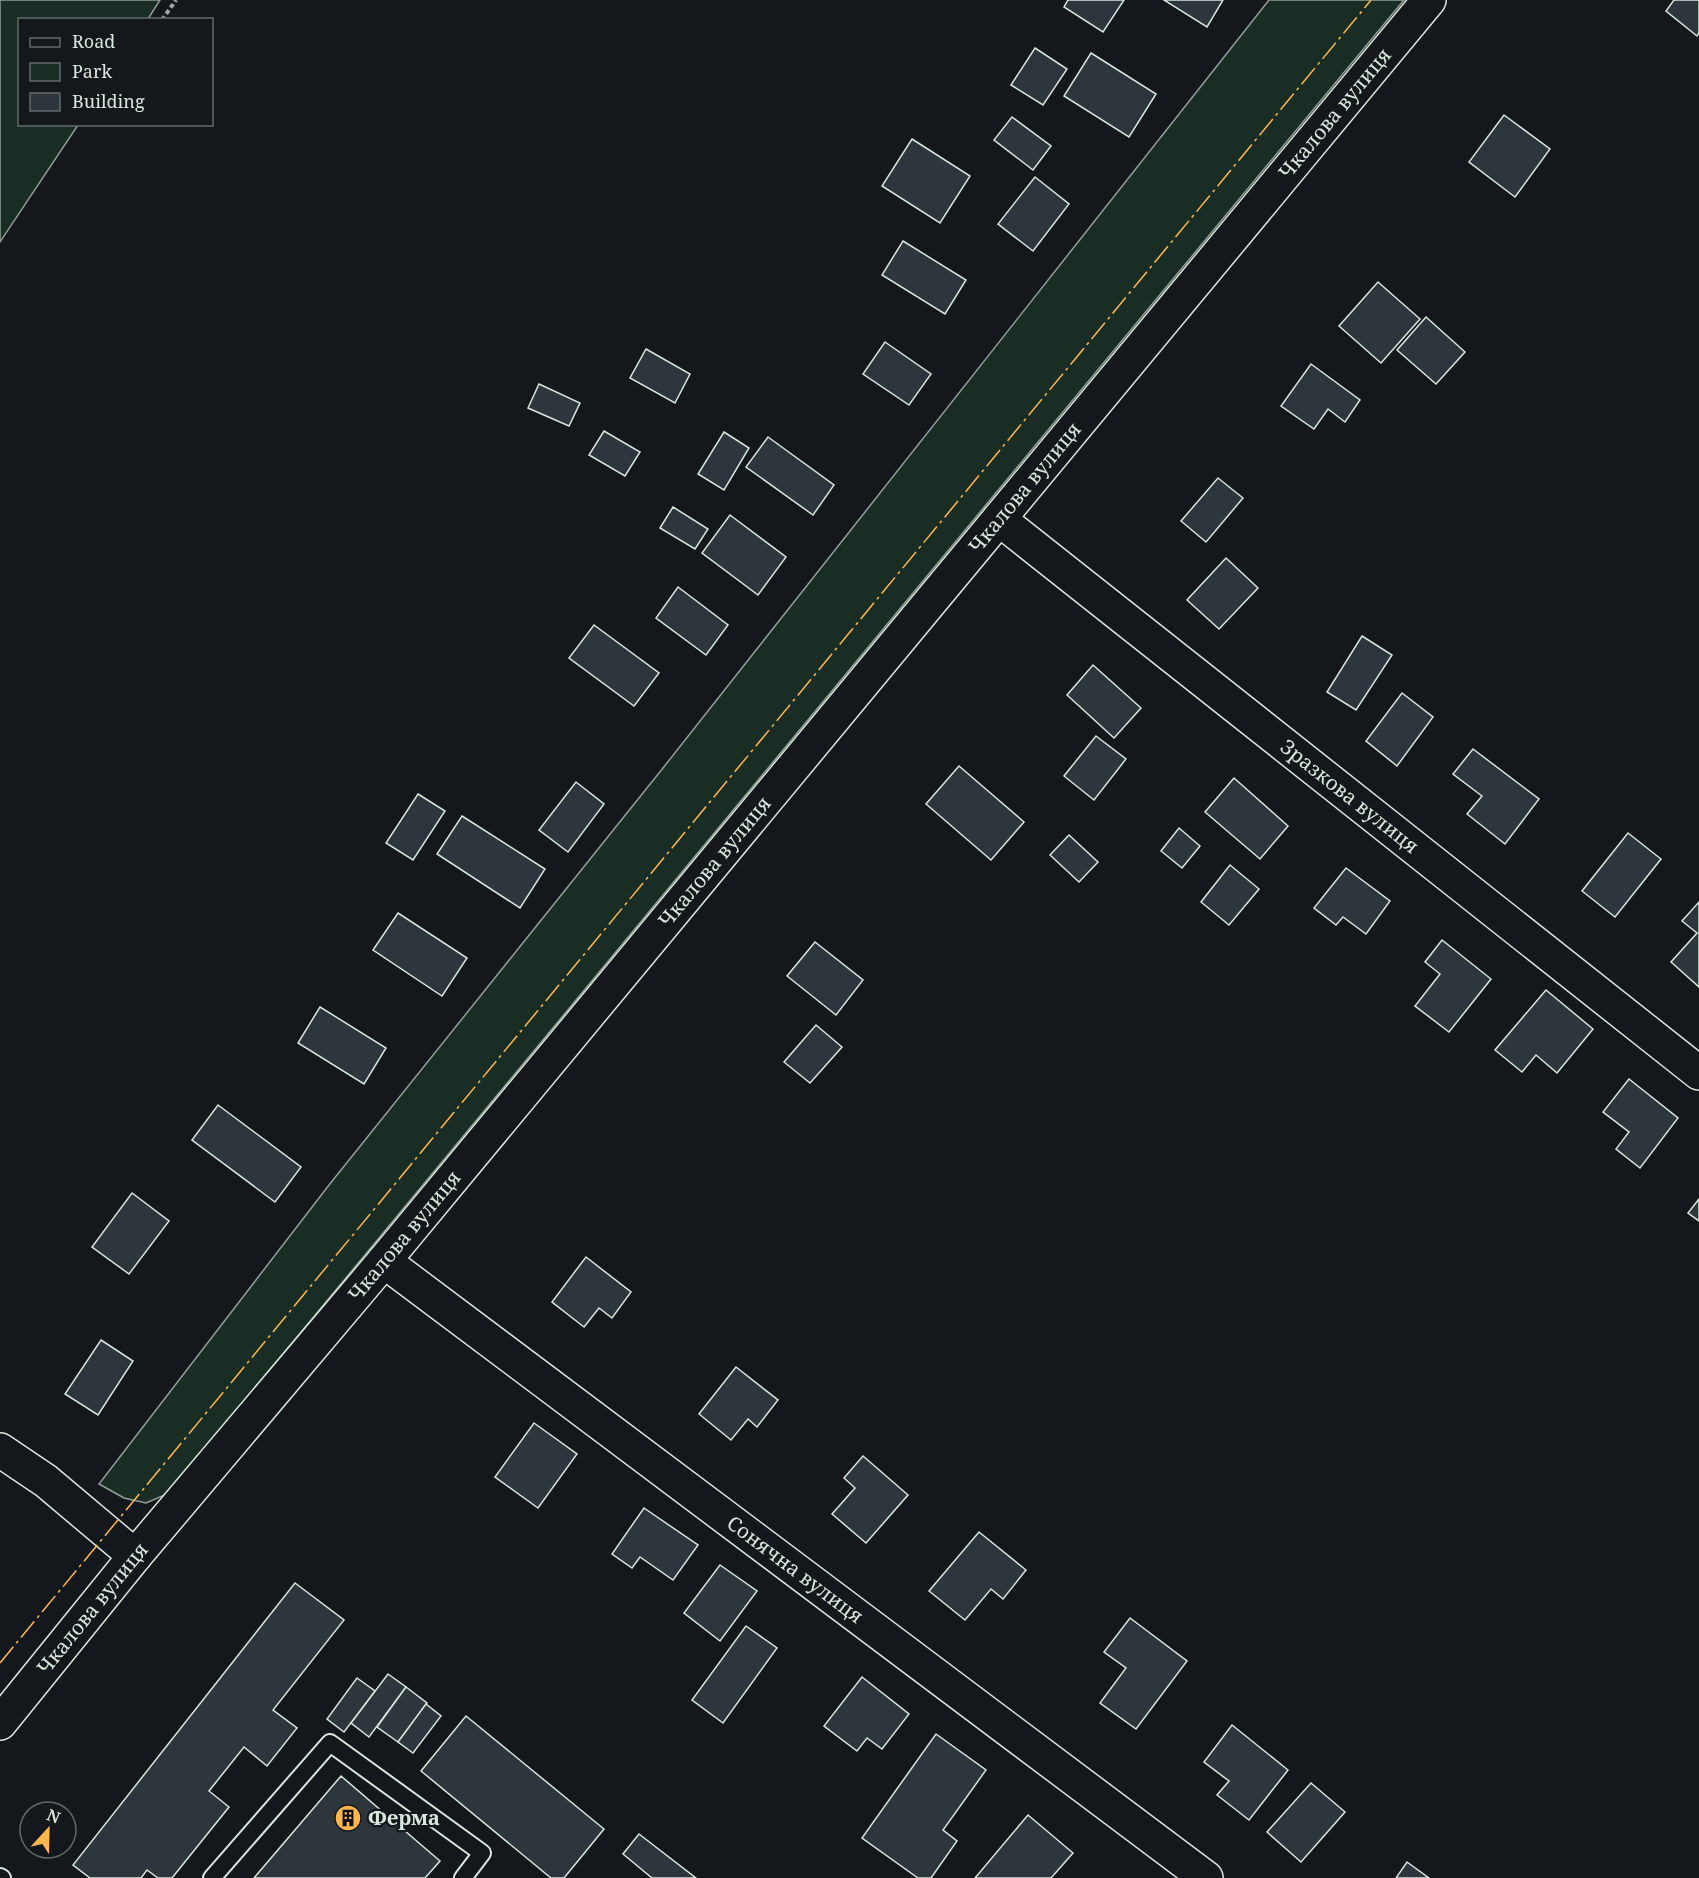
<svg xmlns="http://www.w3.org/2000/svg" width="1699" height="1878" font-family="'Noto Serif',serif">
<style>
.green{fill:#1a2d24;stroke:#939e99;stroke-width:1.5}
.building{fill:#2c363c;stroke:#d8e6dc;stroke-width:1.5}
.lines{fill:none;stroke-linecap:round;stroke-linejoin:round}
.lane-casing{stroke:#d8e6dc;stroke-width:20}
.street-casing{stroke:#d8e6dc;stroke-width:36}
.path{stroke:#9da8a2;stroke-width:4;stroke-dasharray:4.5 3;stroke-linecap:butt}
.lane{stroke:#14181c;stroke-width:16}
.street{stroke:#14181c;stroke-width:33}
.power{stroke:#ffb74d;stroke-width:1.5;stroke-dasharray:21 4.5 3 4.5;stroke-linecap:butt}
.labels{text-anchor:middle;stroke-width:4.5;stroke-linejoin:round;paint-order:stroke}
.street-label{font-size:20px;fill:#d8e6dc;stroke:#14181c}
.poi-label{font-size:20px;font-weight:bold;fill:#d8e6dc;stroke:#14181c;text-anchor:start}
</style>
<rect width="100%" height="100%" fill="#14181c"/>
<!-- green -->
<g class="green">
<polygon points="0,0 160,0 148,19 20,20 20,124 78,125 0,242"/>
<polygon points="1269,0 1404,0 167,1494 146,1503 124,1498 99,1484 329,1185 663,768"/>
</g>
<!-- building -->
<g class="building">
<polygon points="1068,0 1124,0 1103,32 1064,7"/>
<polygon points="1164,0 1223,0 1207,27"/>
<polygon points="1674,0 1699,0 1699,33 1697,36 1666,11"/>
<polygon points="1035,48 1067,69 1043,105 1011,85"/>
<polygon points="1091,53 1156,94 1129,137 1064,96"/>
<polygon points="1504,115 1550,149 1515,197 1469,162"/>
<polygon points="1012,117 1051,146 1033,170 994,140"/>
<polygon points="912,139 970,176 940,223 882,186"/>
<polygon points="1035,177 1069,204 1033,251 998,224"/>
<polygon points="903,241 966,280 945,314 882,275"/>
<polygon points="1378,282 1420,319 1381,363 1339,326"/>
<polygon points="1426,317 1465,352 1436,384 1397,350"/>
<polygon points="885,342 931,374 909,405 863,374"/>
<polygon points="646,349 690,374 675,403 630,378"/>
<polygon points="1311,364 1360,400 1345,422 1328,409 1314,429 1281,406"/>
<polygon points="539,384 580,403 569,426 528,408"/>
<polygon points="604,431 640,452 625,476 589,455"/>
<polygon points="724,432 749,448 724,490 698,474"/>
<polygon points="768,437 834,485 813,515 746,467"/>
<polygon points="1218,478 1243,498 1206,542 1181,521"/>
<polygon points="673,507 708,529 695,549 660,528"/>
<polygon points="730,515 786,557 758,595 702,553"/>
<polygon points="1226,558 1258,588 1219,629 1187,600"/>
<polygon points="678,587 728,625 706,655 656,618"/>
<polygon points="594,625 659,673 634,706 569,658"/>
<polygon points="1362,636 1392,655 1356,710 1327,692"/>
<polygon points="1093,665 1141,708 1114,738 1067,695"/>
<polygon points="1402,693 1433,717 1397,766 1366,741"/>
<polygon points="1096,736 1126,759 1094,800 1064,776"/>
<polygon points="1473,749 1539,799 1505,844 1467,814 1482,796 1453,774"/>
<polygon points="959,766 1024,822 991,860 926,804"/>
<polygon points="1234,778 1288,826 1260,859 1205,812"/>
<polygon points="576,782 604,804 568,852 539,830"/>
<polygon points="418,794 445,811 413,860 386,843"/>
<polygon points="462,816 545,869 520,908 437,854"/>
<polygon points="1179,828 1200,846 1182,868 1161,851"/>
<polygon points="1628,833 1661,859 1615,917 1582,891"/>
<polygon points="1069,835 1098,862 1079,882 1050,855"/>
<polygon points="1230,865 1259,889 1229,925 1201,902"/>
<polygon points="1346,868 1390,901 1366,934 1343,917 1336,925 1314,908"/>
<polygon points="1699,902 1699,987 1671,962 1697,933 1682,921"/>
<polygon points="398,913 467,958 442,996 373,950"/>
<polygon points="1442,940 1491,979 1449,1032 1415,1006 1440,974 1425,962"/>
<polygon points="815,942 863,980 836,1015 787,976"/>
<polygon points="1546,990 1593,1029 1557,1073 1536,1055 1522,1072 1495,1050"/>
<polygon points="320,1007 386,1048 364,1084 298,1043"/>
<polygon points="816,1025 842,1047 810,1083 784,1062"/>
<polygon points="1629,1079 1678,1118 1640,1168 1616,1149 1629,1132 1603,1112"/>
<polygon points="218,1105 301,1167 275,1202 192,1140"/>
<polygon points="132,1193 169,1221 129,1274 92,1247"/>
<polygon points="1699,1199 1699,1221 1688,1213"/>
<polygon points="586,1257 631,1292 612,1318 599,1308 584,1327 552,1302"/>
<polygon points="101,1340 133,1361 98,1415 65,1394"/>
<polygon points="736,1367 778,1400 757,1427 748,1419 731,1440 699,1414"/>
<polygon points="534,1423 577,1454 538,1508 495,1477"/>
<polygon points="863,1456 908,1495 866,1543 832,1514 855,1488 844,1478"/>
<polygon points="644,1508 698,1545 673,1580 640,1557 632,1568 612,1554"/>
<polygon points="979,1532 1026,1570 1003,1599 991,1589 965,1620 929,1591"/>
<polygon points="720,1565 757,1591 720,1641 684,1613"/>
<polygon points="295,1583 344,1620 273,1710 297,1728 267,1766 244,1747 209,1791 229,1807 172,1878 158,1878 147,1870 141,1878 90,1878 73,1865"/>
<polygon points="1130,1618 1187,1661 1136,1729 1100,1703 1126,1668 1104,1652"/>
<polygon points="746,1626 777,1648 723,1723 692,1700"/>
<polygon points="388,1674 406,1687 369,1737 351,1723"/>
<polygon points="862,1677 909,1714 882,1749 867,1738 857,1751 824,1726"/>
<polygon points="357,1678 375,1691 344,1732 327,1719"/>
<polygon points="406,1687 427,1703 398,1742 377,1727"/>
<polygon points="426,1704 441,1716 413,1753 398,1742"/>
<polygon points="466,1716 604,1829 564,1878 551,1878 421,1771"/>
<polygon points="1232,1725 1288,1770 1249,1820 1217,1795 1229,1781 1204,1762"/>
<polygon points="936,1734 986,1770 943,1830 957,1841 931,1878 918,1878 862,1838"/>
<polygon points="341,1776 440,1861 425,1878 254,1878"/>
<polygon points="1311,1783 1345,1812 1301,1862 1267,1832"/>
<polygon points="1028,1815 1073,1853 1051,1878 975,1878"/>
<polygon points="639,1834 696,1878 652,1878 623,1854"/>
<polygon points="1407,1862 1429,1878 1396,1878"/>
</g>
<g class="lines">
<defs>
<g id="lane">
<polyline points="0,1877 2,1878"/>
<polyline points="212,1878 330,1743 482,1853 463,1878"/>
</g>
<g id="street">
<path id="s1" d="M 999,519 L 1699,1073"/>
<path id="s2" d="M 384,1261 L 1206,1878"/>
<polyline points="0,1450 46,1481 135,1556"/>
<path id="s3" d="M 0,1723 L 135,1556 L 384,1261 L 1429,0"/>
</g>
</defs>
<!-- lane casing -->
<use href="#lane" class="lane-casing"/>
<!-- street casing -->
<use href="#street" class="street-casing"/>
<!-- path -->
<polyline class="path" points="162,20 176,0"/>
<!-- lane -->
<use href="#lane" class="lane"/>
<!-- street -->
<use href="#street" class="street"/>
<!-- power -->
<polyline class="power" points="0,1663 1371,0"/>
</g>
<!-- icons -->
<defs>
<symbol id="building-disc" viewBox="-11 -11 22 22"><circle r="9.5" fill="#ffb74d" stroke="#14181c"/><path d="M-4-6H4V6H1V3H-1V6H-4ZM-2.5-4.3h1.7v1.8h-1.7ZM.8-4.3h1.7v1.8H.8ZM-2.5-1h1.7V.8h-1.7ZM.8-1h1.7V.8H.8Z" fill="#111"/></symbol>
</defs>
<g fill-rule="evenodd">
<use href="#building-disc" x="333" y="1803" width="30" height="30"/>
</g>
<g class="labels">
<!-- street labels -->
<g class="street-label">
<text dy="7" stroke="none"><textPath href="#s3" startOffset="2091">Чкалова вулиця</textPath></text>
<text dy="7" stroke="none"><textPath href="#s3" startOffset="1605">Чкалова вулиця</textPath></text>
<text dy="7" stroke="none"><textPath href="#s1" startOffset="447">Зразкова вулиця</textPath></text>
<text dy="7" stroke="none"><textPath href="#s3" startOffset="1119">Чкалова вулиця</textPath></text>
<text dy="7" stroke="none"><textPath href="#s3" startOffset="633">Чкалова вулиця</textPath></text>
<text dy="7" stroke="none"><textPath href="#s2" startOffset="514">Сонячна вулиця</textPath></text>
<text dy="7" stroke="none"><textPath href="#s3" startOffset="147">Чкалова вулиця</textPath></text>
</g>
<!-- poi labels -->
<g class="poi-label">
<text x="368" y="1825">Ферма</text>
</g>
</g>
<!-- legend -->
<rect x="18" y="18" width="195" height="108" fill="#14181c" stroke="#626a69" stroke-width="1.5"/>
<rect x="30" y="38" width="30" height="9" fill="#14181c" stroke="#626a69" stroke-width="1.5"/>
<text x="72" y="48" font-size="18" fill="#d8e6dc">Road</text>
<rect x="30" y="63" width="30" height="18" fill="#1a2d24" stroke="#626a69" stroke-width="1.5"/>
<text x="72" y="78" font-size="18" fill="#d8e6dc">Park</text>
<rect x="30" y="93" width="30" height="18" fill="#2c363c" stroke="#626a69" stroke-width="1.5"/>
<text x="72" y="108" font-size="18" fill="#d8e6dc">Building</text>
<!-- north arrow -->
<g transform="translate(48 1830) rotate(22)"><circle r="28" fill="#14181c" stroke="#626a69" stroke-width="1.5"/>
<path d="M0-4.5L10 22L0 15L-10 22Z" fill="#ffb74d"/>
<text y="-9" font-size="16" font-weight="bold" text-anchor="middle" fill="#d8e6dc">N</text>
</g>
</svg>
